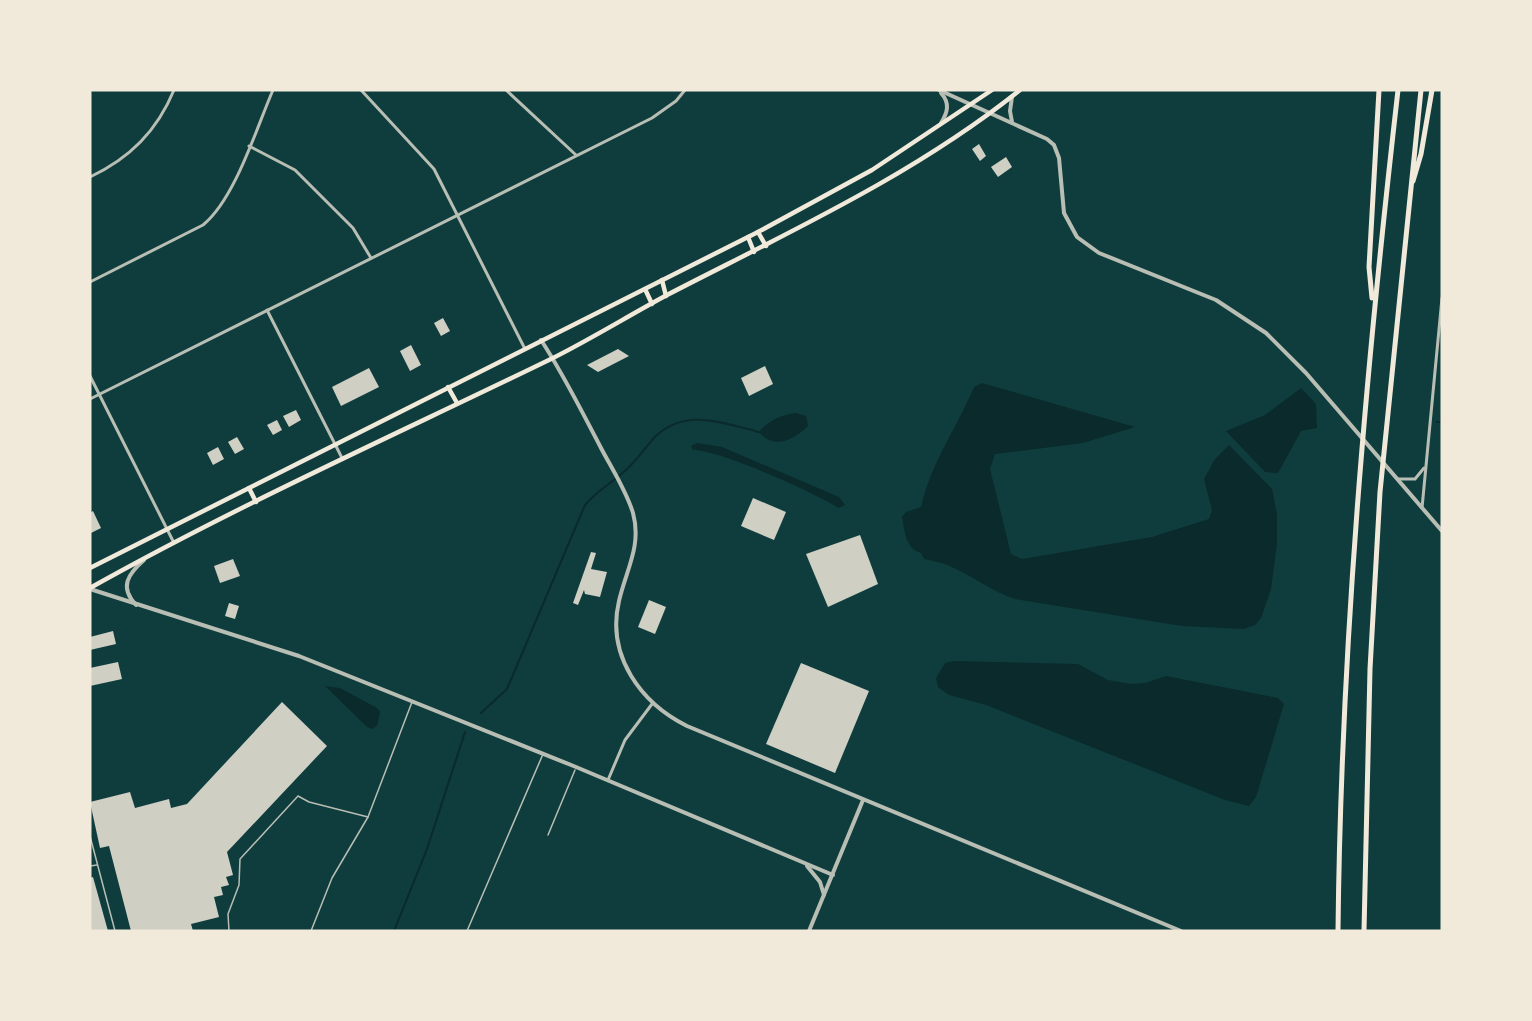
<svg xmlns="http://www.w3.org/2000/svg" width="1532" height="1021" font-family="Barlow,sans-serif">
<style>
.water{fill:#0a2a2b}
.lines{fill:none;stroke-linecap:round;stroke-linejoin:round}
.stream{stroke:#0a2a2b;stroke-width:2}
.building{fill:#cfcfc3}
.service{stroke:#b8beb3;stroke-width:1.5}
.minor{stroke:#b8beb3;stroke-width:3}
.tertiary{stroke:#b8beb3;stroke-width:4}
.primary{stroke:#f1e9da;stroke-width:4.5}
.motorway{stroke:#f1e9da;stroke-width:5}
</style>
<rect width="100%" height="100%" fill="#0f3d3e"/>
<!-- water -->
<g class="water">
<path d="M 982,383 L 1135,427 L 1083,443 L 995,454 L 990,469 L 1011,554 L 1022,559 L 1152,537 L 1209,519 L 1212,510 L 1204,479 L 1215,459 L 1229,445 L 1272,489 L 1277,514 L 1277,544 L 1271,589 L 1261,618 L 1255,625 L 1244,629 L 1182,626 L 1015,599 C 990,591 972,575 947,565 C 940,562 932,561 924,559 L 921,553 C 905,548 905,532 902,517 L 906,512 L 921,507 C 932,460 956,430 974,387 Z"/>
<polygon points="1301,388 1316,404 1317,428 1301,431 1278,473 1265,472 1226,431 1265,415"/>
<path d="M 796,413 L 806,416 L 808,426 C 794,440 774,450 759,432 C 769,420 781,415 796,413 Z"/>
<path d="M 697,443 L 722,447 L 839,497 L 845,505 L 839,508 C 813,492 720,450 693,450 L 691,446 Z"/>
<polygon points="954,661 1078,664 1108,680 1131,684 1145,683 1166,676 1278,698 1284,704 1256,797 1249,806 1225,800 986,705 949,695 938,687 936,678 945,663"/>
<polygon points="325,686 340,688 377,708 380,712 377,726 372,729 367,727"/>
</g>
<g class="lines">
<!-- stream -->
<g class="stream">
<polyline points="1437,422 1442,422"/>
<path d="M 481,713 L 507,689 L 585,505 C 598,489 616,481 630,466 C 639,457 646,447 654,438 C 684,407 723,423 759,432"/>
<polyline points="394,931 427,849 465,732"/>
</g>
</g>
<!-- building -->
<g class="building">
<polygon points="979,144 986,156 980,161 972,149"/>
<polygon points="1006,157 1012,167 998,177 991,167"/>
<polygon points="443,318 450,331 441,336 434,323"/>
<polygon points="411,345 421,365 410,371 400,351"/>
<polygon points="618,349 629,356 598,372 587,365"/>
<polygon points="765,366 773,384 749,396 741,378"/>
<polygon points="369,368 379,387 341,406 332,387"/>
<polygon points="296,410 301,420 289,427 283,416"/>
<polygon points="277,420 282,430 273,435 267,425"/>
<polygon points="237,437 244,449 235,454 228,442"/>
<polygon points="218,447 224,459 213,465 207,453"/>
<polygon points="753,498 786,512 774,540 741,526"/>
<polygon points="93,511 101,528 91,533 90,513"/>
<polygon points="860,535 878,584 828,607 806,554"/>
<polygon points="591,552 596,553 591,569 607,572 600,597 585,594 584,590 578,605 573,603"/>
<polygon points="233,559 240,576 220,583 214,566"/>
<polygon points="649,600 666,607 655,634 638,627"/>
<polygon points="229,603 239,606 235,619 225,616"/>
<polygon points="113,631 116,644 90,650 90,637"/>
<polygon points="118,662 122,679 90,686 90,668"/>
<polygon points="801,663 869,691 835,773 766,744"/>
<polygon points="282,702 327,746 227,852 233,875 226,877 229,885 221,887 223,895 214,897 219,917 191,924 193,931 131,931 109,846 100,848 90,802 130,792 135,808 169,799 171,808 187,804"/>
<polygon points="93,877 108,931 90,931 90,878"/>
</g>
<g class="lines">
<!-- service -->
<g class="service">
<polyline points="548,835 575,770"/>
<polyline points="90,836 115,931"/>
<polyline points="90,866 97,865"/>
<polyline points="229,931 228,914 239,885 240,859 298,796 309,802 368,817"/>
<polyline points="311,931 332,878 368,817 412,702"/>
<polyline points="467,931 543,754"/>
</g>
<!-- minor -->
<g class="minor">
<polyline points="361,90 434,169 525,349"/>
<polyline points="506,90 576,155"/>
<polyline points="249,146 295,170 353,228 371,258"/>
<path d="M 90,177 C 130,158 157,131 174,90"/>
<path d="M 90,282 L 203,225 C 235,199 256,129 273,90"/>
<polyline points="267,310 342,458"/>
<polyline points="90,376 174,543"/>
<polyline points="90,399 652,118 676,101 685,90"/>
<polyline points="1398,479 1415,479 1424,468"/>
<polyline points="1422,508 1442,298"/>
<polyline points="608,780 625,740 652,704"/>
</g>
<!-- tertiary -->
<g class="tertiary">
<polyline points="939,90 1047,139 1054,145 1059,158 1064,213 1077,237 1099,253 1216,300 1266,333 1306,373 1442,531"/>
<polyline points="1012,97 1010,111 1012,122"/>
<path d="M 941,123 C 948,112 950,103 941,93"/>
<path d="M 541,340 C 564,375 582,412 601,448 C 612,469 626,490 633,513 C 642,546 626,570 619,601 C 606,656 641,703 687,726 L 1181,931"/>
<polyline points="90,589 299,656 576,767 833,875"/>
<path d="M 136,605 C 119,587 128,574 144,560"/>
<polyline points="807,866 820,882 824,895"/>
<polyline points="809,931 863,800"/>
</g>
<!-- primary -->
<g class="primary">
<polyline points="758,232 766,246"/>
<polyline points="748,237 754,252"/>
<polyline points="662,280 666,296"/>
<polyline points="645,289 652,304"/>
<polyline points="448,387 457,403"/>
<polyline points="249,488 256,502"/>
<polyline points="90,568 758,232 872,170 992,90"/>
<path d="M 90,588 C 240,504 397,434 551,359 C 591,339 628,316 667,295 C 787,233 914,175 1020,90"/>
</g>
<!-- motorway -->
<g class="motorway">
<polyline points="1413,181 1421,154 1432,90"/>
<polyline points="1372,298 1369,267 1379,90"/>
<path d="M 1338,931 C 1341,649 1366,370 1398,90"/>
<polyline points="1364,931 1370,669 1380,492 1421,90"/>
</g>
</g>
<!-- border -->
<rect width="1532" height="1021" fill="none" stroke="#f1e9da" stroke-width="183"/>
</svg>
